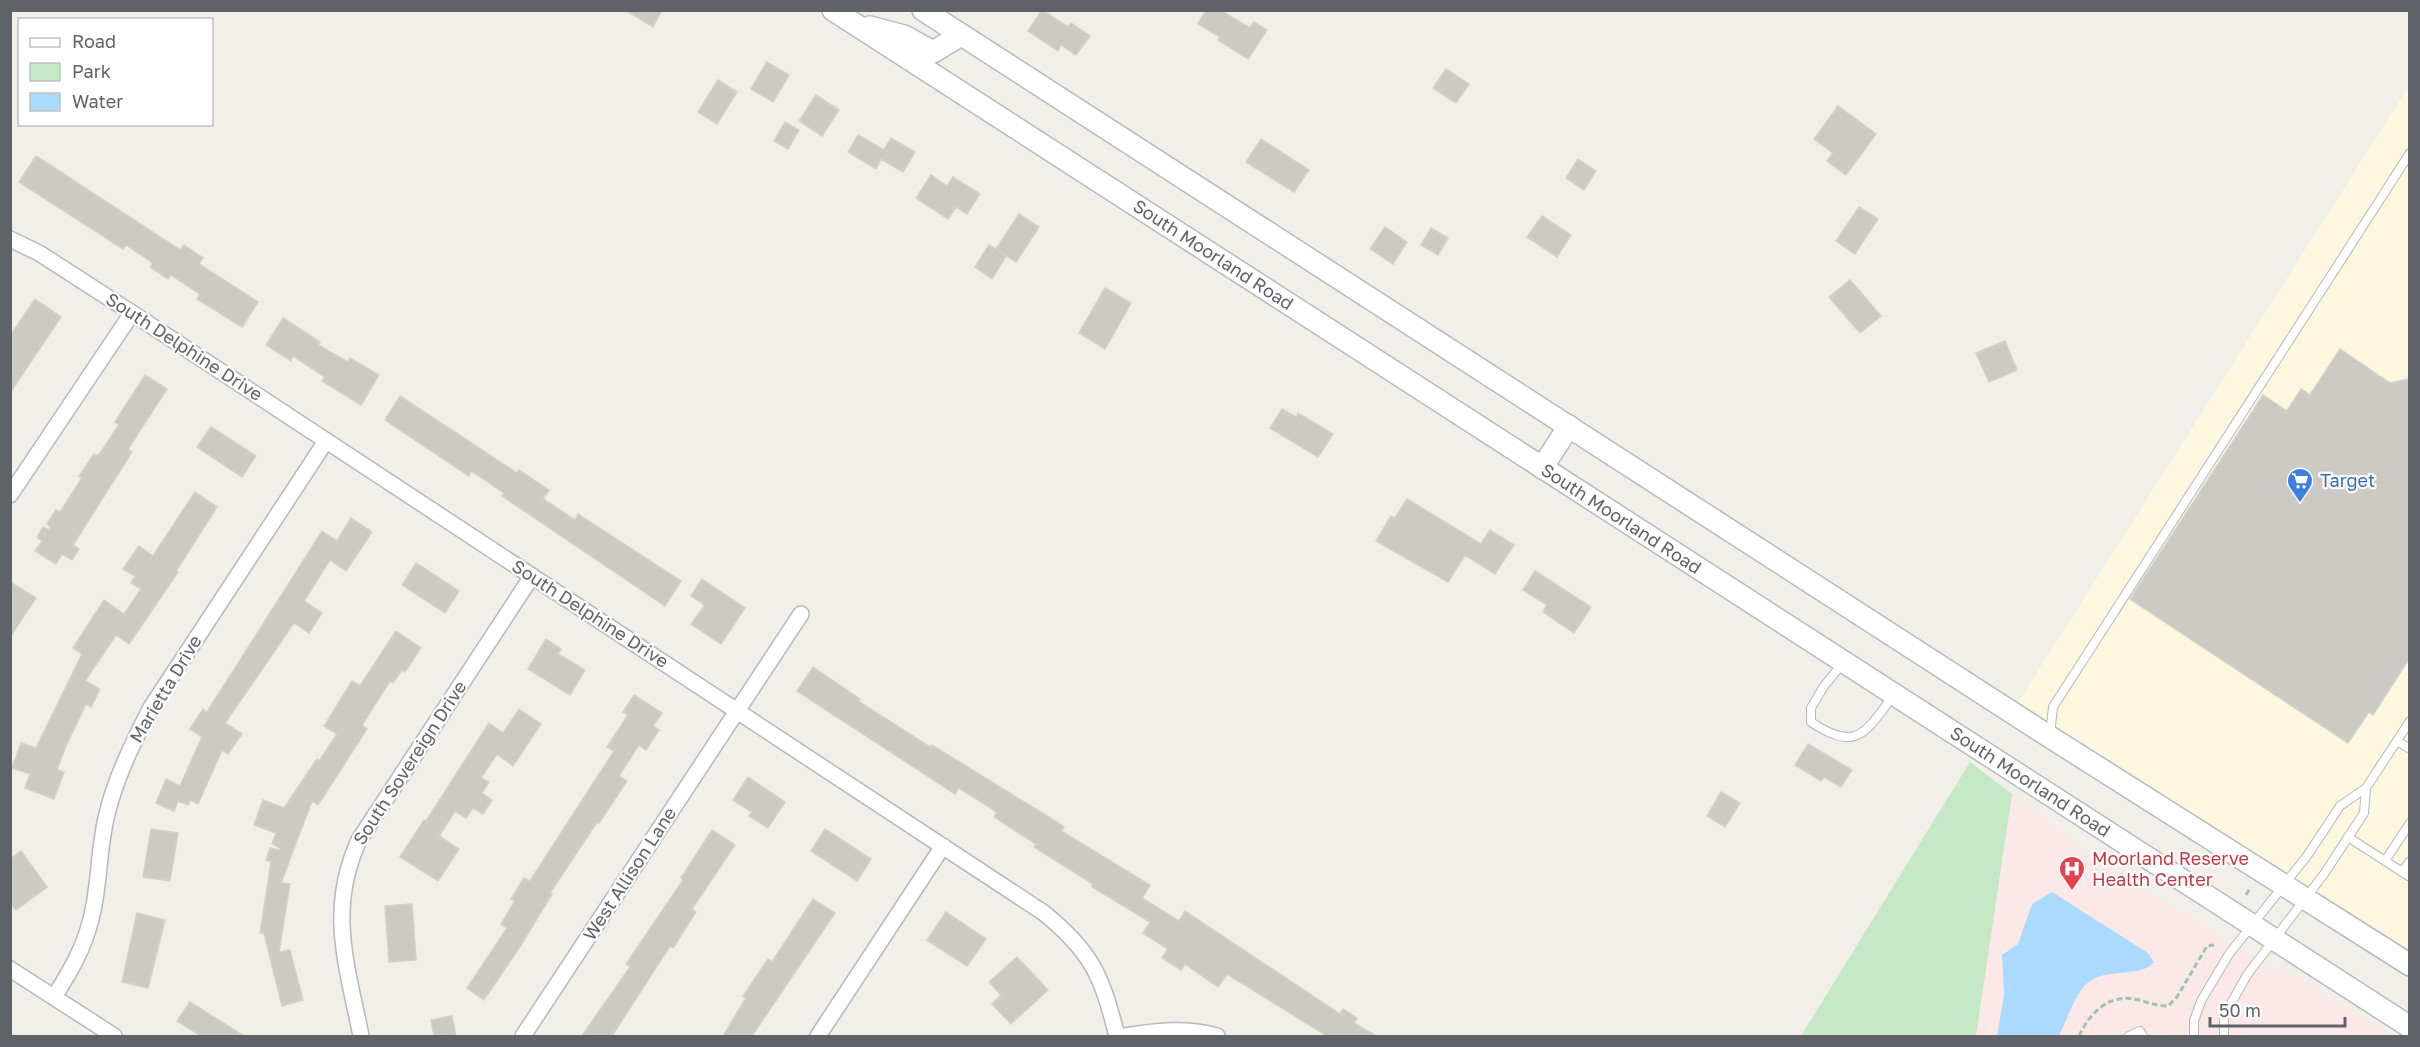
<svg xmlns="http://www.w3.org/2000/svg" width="2420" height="1047" font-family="'Golos Text',sans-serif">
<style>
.commercial{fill:#fef7e0}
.medical{fill:#fce8e6}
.green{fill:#c5e8c5}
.water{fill:#aadaff}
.building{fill:#cccac5;stroke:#d6d1c6;stroke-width:1.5}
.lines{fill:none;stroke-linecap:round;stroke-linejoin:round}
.service-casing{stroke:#b5b8bc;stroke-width:10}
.minor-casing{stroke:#b5b8bc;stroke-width:18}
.secondary-casing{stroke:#b6babf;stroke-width:24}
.path{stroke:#9cc7a9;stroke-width:3;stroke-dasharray:6 3;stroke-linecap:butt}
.service{stroke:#fff;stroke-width:8}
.minor{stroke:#fff;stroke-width:15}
.secondary{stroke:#fff;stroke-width:21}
.labels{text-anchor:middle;stroke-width:4.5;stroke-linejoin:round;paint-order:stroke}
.street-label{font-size:18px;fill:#5f6368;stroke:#fff}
.shop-label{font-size:18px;fill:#366cbe;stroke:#fff;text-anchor:start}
.health-label{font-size:18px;fill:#be3a42;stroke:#fff;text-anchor:start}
</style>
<rect width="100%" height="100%" fill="#f1efe8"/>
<!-- commercial -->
<polygon class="commercial" points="2409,86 2409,964 2012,712"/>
<!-- medical -->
<polygon class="medical" points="2012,794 2091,857 2274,972 2292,975 2391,1036 1976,1036"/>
<!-- green -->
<polygon class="green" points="1970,762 2012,794 1976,1036 1801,1036"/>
<!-- water -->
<path class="water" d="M 2052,892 L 2148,953 L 2154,962 C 2140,980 2100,964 2082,989 C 2072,1003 2066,1021 2059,1036 L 1997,1036 L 2004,995 L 2002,955 L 2018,944 L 2032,904 Z"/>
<!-- building -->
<g class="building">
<polygon points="625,10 662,10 653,27"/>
<polygon points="1042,10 1068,27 1071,23 1090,36 1076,55 1061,45 1058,51 1028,31"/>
<polygon points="1206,10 1220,10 1250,28 1254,22 1267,30 1248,59 1218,40 1220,37 1198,24"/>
<polygon points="767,62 789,75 773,102 751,89"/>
<polygon points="1446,69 1469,84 1456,103 1433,88"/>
<polygon points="718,80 737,92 717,124 698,112"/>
<polygon points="816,95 839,110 822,136 799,121"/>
<polygon points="1838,106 1876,134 1846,175 1827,161 1833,153 1814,139"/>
<polygon points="785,122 799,130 788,149 774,141"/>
<polygon points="858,135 884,150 891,138 915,152 903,172 881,159 876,169 848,152"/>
<polygon points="1261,139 1309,170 1294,192 1246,162"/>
<polygon points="36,156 180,250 184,245 203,258 199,264 258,302 242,327 197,299 200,294 171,275 168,279 150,267 153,263 126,245 123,249 19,182"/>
<polygon points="1578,159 1596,171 1584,190 1566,178"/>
<polygon points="931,175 947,186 953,177 980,194 967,214 956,207 948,219 916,198"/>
<polygon points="1859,207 1878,219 1855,254 1836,241"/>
<polygon points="1019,214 1039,227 1016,262 996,249"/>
<polygon points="1542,216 1571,235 1557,257 1527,237"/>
<polygon points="1385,227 1407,242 1393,264 1370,249"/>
<polygon points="1431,228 1448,238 1438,255 1421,245"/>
<polygon points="989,245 1006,256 992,279 975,267"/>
<polygon points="1850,280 1881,316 1860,333 1829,297"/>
<polygon points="1105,288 1131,303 1105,349 1079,333"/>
<polygon points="35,299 61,317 10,393 10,336"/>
<polygon points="283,318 320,342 318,345 348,362 350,358 379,375 361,405 322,381 325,377 293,356 291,361 266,345"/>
<polygon points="2005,341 2017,370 1989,382 1976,353"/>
<polygon points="2340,349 2390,383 2409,379 2409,659 2373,715 2369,712 2348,743 2130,599 2263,395 2287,411 2301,389 2310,395"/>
<polygon points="145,375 167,389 128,449 132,452 73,545 79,549 72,560 62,554 56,564 35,551 42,541 37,537 43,527 49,530 51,527 47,524 56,510 60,512 82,478 79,476 94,454 98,456 119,425 115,422"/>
<polygon points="400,396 517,473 519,470 549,490 543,499 575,520 578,514 681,581 665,606 502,496 504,493 471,471 469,476 385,420"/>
<polygon points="1282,409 1296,417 1298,413 1333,434 1318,457 1270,428"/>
<polygon points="211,427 256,456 242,477 197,447"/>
<polygon points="195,492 217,507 176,571 178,572 129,644 116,635 85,681 100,689 91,707 86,704 65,748 57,770 64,772 54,799 25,788 30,774 12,768 21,743 36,748 82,654 73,648 104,600 124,614 141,589 131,583 135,576 123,569 139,546 153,556"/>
<polygon points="1407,499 1481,544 1490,530 1514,545 1495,574 1465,555 1448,582 1376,541 1391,516 1395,518"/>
<polygon points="351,518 372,532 346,571 330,560 304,601 322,613 309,633 294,623 225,723 242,734 228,754 222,750 198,804 190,800 188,805 178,801 174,811 156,803 166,779 180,786 202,737 190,729 203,709 207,712 322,531 337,541"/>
<polygon points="416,563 459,591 445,613 402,585"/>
<polygon points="1535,571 1591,607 1574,633 1543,612 1547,605 1523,590"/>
<polygon points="702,579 745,608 721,644 691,624 705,605 691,596"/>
<polygon points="10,582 36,598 10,637"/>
<polygon points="396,631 421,648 405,672 402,670 393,683 390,681 362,725 367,729 318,805 312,801 281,883 290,884 279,952 290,950 303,1000 282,1006 264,933 260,933 271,862 266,860 270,848 280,850 280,848 272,844 276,833 254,825 263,800 284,808 317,759 319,761 337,734 324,726 352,681 360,686"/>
<polygon points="546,639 561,649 558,654 585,670 570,695 528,669"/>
<polygon points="813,667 860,699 858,701 930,747 932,745 1052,819 1064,827 1061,831 1150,885 1142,898 1179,921 1185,911 1340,1014 1343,1009 1357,1018 1354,1023 1376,1036 1327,1036 1227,974 1218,987 1185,964 1181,970 1162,958 1168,949 1143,933 1150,922 1092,887 1093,884 1034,847 1036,844 994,817 997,812 959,788 955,794 797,691"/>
<polygon points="634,695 662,713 653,726 659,730 646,750 639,745 619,776 627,781 599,823 597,822 550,893 552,894 521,945 484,1000 467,988 507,928 501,924 515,901 511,899 524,878 530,881 614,751 607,747 628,715 623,712"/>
<polygon points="519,709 541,724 513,766 497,754 481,778 489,782 482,793 492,800 483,814 473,808 466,818 455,811 439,836 459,849 438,881 400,857 424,820 426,821 489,723 503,733"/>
<polygon points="1808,744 1852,770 1841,787 1824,777 1821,781 1795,765"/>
<polygon points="748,777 785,802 768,828 749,816 752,812 733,800"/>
<polygon points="1721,792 1740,803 1725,827 1707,816"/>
<polygon points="151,829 178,833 170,881 143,877"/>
<polygon points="825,829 871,859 857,881 811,851"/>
<polygon points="712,830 735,845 692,909 696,912 673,948 670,946 612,1036 582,1036 630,967 626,964 683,880 681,878"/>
<polygon points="21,851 47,887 16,910 10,903 10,859"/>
<polygon points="813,899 835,913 752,1036 723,1036 746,998 743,996 768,959 772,962"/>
<polygon points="412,904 416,960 389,962 385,906"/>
<polygon points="946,912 986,939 967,966 927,940"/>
<polygon points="137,913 165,920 148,988 122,982"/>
<polygon points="1017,957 1048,990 1011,1024 992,1004 1001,995 989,982"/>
<polygon points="190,1002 244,1036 201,1036 177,1021"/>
<polygon points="452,1016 456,1036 434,1036 431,1020"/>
</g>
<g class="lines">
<defs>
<g id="service">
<path d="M 1843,663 L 1824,686 L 1811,708 L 1811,722 C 1857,753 1866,732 1893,696"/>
<polyline points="2050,735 2053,707 2410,153"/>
<polyline points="2397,741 2410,749"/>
<polyline points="2348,837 2410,877"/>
<polyline points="2385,861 2410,823"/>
<polyline points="2402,872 2410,861"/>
<polyline points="2129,1036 2140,1031 2143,1036"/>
<polyline points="2194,1036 2194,1021 2201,1001 2229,954 2307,856 2340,806 2366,788 2410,721"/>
<polyline points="2224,1036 2224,1016 2247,975 2324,874 2364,813 2366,788"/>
</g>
<g id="minor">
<path d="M 10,239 L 39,253 L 132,313 L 1044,913 C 1093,953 1102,977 1117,1036"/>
<polyline points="10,495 132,313"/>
<polyline points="10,969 114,1036"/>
<path d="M 54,997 C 70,972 84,948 91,919 C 100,885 98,849 107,814 C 116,777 133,743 150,709 L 326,441"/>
<path d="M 361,1036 C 347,965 327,910 359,840 L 532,576"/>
<polyline points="523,1036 801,614"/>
<polyline points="818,1036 943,846"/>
<path d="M 1125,1036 C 1156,1031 1187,1027 1217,1036"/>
</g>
<g id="secondary">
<polyline points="833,10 2410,1027"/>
<polyline points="923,10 2050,737 2410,965"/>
<polyline points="870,27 904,36 933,52 961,35"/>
<polyline points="1542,468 1569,426"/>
</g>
</defs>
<!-- service casing -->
<use href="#service" class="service-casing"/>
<!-- minor casing -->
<use href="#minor" class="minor-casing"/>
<!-- secondary casing -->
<use href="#secondary" class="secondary-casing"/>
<!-- path -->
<g class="path">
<polyline points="2246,895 2250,888"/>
<path d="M 2079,1036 C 2090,1012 2111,992 2139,1000 C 2150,1003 2157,1006 2168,1006 L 2177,997 L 2207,946 L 2214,945"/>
</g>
<!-- service -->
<use href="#service" class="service"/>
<!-- minor -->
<use href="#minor" class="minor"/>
<!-- secondary -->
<use href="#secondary" class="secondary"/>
</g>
<!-- icons -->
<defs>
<symbol id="supermarket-pin" viewBox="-11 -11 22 30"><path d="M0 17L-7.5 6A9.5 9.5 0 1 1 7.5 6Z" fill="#3f7fe0" stroke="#fff"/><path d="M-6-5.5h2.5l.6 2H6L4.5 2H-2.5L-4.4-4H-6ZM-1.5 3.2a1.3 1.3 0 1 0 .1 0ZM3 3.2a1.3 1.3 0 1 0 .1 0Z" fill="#fff"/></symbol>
<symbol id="hospital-pin" viewBox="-11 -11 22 30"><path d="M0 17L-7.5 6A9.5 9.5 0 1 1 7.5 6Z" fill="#e0444e" stroke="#fff"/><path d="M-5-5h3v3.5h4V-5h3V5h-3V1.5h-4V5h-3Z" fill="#fff"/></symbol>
</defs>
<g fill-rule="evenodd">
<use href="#supermarket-pin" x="2285" y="466" width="30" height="40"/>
<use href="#hospital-pin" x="2057" y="854" width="30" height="40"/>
</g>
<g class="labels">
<!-- street labels -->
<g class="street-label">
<text transform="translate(1213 255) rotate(33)" y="6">South Moorland Road</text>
<text transform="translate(184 347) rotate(33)" y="6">South Delphine Drive</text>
<text transform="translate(1621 519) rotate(33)" y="6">South Moorland Road</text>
<text transform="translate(590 614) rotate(33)" y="6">South Delphine Drive</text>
<text transform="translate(166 689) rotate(-59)" y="6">Marietta Drive</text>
<text transform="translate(410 763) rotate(-57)" y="6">South Sovereign Drive</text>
<text transform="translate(2030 782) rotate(33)" y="6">South Moorland Road</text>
<text transform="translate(630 874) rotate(-57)" y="6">West Allison Lane</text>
</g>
<!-- shop labels -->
<g class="shop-label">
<text x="2320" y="487">Target</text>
</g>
<!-- health labels -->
<g class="health-label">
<text x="2092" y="865">Moorland Reserve<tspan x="2092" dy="21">Health Center</tspan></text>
</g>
</g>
<!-- border -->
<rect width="2420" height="1047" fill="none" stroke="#5f6368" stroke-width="24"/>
<!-- legend -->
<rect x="18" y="18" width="195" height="108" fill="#ffffff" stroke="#bfc1c3" stroke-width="1.5"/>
<rect x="30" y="38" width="30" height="9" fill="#ffffff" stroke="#bfc1c3" stroke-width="1.5"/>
<text x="72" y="48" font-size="18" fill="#5f6368">Road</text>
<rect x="30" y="63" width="30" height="18" fill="#c5e8c5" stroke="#bfc1c3" stroke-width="1.5"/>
<text x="72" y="78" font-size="18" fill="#5f6368">Park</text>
<rect x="30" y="93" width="30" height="18" fill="#aadaff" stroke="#bfc1c3" stroke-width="1.5"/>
<text x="72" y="108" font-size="18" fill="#5f6368">Water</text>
<!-- scale -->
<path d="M2210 1017v9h135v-9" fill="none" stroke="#5f6368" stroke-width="3"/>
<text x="2219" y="1017" font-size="18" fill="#5f6368" stroke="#ffffff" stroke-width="4.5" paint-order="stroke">50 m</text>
</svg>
